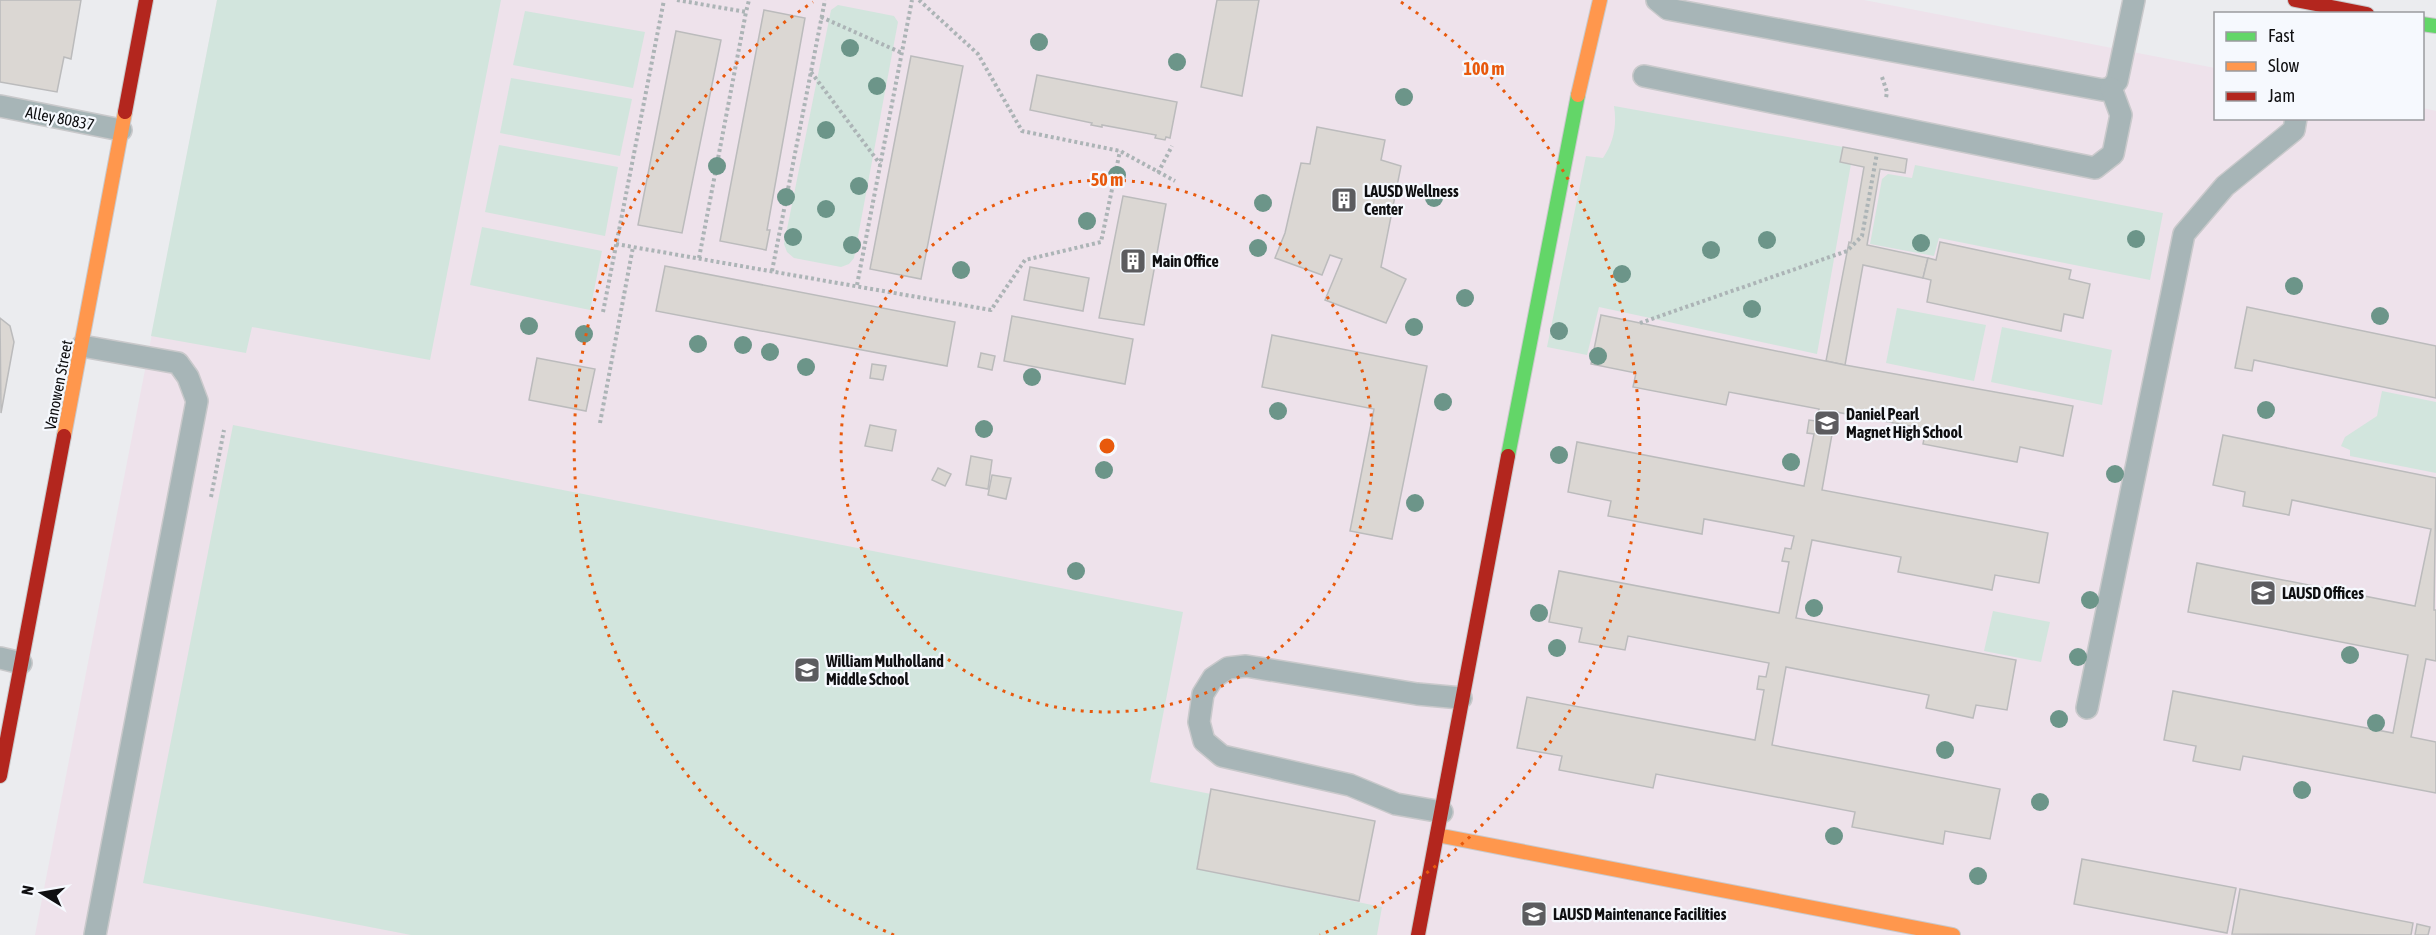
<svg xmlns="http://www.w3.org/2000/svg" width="2436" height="935" font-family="'Asap Condensed',sans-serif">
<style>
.education{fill:#eee2eb}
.green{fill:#d2e5dd}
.building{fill:#dbd7d3;stroke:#bbbbbc;stroke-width:1.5}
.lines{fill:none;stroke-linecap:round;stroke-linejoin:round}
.lane-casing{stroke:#c9c9cb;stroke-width:24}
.fast-casing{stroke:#c9c9cb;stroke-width:16}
.slow-casing{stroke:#c9c9cb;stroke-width:16}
.jam-casing{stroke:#c9c9cb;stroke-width:16}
.path{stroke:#acb4b6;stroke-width:4;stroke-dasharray:3 3;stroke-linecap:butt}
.lane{stroke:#a7b5b7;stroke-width:21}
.fast{stroke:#63d668;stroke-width:14}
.slow{stroke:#ff974d;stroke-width:14}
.jam{stroke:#b3261e;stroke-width:14}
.tree{fill:#6c9589}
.ring{fill:none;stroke:#e8590c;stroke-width:3;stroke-dasharray:3 6}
.labels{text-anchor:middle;stroke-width:4.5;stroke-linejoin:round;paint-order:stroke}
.street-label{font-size:16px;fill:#0f0f11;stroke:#f6f9fe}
.poi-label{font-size:16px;font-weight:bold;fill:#0f0f11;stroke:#f6f9fe;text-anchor:start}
.centre{fill:#e8590c;stroke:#f6f9fe;stroke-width:3}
.ring-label{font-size:18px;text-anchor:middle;font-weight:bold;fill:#e8590c;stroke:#f6f9fe;stroke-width:4.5;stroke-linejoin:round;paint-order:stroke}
</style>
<rect width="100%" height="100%" fill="#ebecef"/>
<!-- education -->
<polygon class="education" points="217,0 1864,0 2215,68 2216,118 2422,118 2423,108 2436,111 2436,935 35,935"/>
<!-- green -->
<g class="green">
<polygon points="217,0 501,0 430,360 252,327 246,353 151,336"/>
<polygon points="838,5 894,16 898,22 854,258 849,264 841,267 794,258 787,252 784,244 831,10"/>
<polygon points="525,11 645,32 633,88 513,65"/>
<polygon points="511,78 632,99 620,156 500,133"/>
<path d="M 1614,106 L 1843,147 L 1840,162 L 1851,164 L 1817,354 L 1599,307 L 1587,355 L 1547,347 L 1586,156 L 1603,158 C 1614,142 1617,125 1614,106 Z"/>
<polygon points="499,145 618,167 605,236 485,212"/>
<polygon points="1915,165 2163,213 2150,280 1939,238 1934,256 1870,244 1882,179 1888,174 1912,178"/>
<polygon points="482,227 602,251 590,310 470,285"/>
<polygon points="1897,308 1986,325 1974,381 1886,363"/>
<polygon points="2002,327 2112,350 2102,405 1991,382"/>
<polygon points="2382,391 2436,402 2436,473 2350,456 2350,450 2341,446 2345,437 2377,416"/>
<polygon points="233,425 1183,612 1150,782 1211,794 1197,869 1382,907 1377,935 411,935 143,883"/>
<polygon points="1993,611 2050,622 2041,662 1984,651"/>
</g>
<!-- building -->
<g class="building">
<polygon points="0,0 81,0 71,59 64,57 57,92 0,82"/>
<polygon points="1217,0 1259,0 1242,96 1201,87"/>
<polygon points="764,10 805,18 767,230 770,230 766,250 720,241"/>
<polygon points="676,31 721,40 682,233 638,225"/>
<polygon points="911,56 963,66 921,279 870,269"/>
<polygon points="1037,75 1177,102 1170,138 1166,137 1165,140 1155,138 1156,135 1102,125 1102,127 1091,125 1092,123 1030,110"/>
<polygon points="1317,127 1385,140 1381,160 1401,166 1381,267 1406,279 1386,323 1325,300 1342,259 1330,255 1322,275 1275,258 1285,233 1301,163 1310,164"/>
<polygon points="1843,147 1907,159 1905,173 1880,169 1867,245 1928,258 1923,278 1863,265 1845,365 1826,361 1849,242 1851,243 1864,167 1840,162"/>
<polygon points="1123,196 1166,204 1144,325 1099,318"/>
<polygon points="1940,242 2071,270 2069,279 2090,284 2083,318 2064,314 2061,331 1927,302 1931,280 1923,278 1928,258 1936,260"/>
<polygon points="665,266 955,322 947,366 656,311"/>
<polygon points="1030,267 1089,278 1083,311 1024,300"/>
<polygon points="2247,307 2436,346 2436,398 2254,360 2252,371 2235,368"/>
<polygon points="1601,315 1845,365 2073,406 2063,456 2020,447 2017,462 1923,444 1926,429 1836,412 1822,490 2048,533 2039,583 1995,575 1992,590 1898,572 1901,557 1812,540 1796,618 2016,660 2007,710 1976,705 1973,718 1926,708 1929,695 1786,667 1772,745 2000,789 1990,839 1945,831 1943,844 1852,827 1855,812 1656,774 1653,788 1559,770 1562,756 1517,748 1527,697 1755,740 1764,690 1757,689 1759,676 1766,677 1769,663 1628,636 1625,650 1579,642 1582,628 1549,622 1559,571 1779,613 1789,562 1782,561 1785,548 1791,549 1794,536 1704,519 1702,534 1608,516 1611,501 1568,492 1577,442 1804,486 1814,434 1807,433 1809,420 1816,421 1819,409 1729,392 1726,405 1633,387 1636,373 1591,364"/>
<polygon points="1012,316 1133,339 1125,384 1004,361"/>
<polygon points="0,318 10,326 14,342 1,413"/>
<polygon points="1272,335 1427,366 1392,539 1350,531 1374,409 1262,387"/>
<polygon points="981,353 995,356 992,370 978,367"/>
<polygon points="537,358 595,369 586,411 529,400"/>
<polygon points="872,364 886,366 883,380 870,378"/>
<polygon points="870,425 896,430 892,451 865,446"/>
<polygon points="2223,435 2436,478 2434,610 2436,610 2436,661 2426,659 2411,737 2436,742 2436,793 2243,756 2240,770 2193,761 2196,746 2164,740 2173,691 2393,733 2408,655 2188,612 2197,563 2415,606 2431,529 2292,500 2289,515 2243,506 2245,492 2213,485"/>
<polygon points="971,456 992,460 988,489 966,485"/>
<polygon points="938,468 951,474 945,486 932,480"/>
<polygon points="992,475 1011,478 1006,499 988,495"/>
<polygon points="1211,789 1375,821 1359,901 1197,869"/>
<polygon points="2082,859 2236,888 2227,933 2074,904"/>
<polygon points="2240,889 2413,923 2411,935 2232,934"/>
<polygon points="2417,924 2430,927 2428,935 2415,935"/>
</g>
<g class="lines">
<defs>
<g id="lane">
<polyline points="1657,0 1668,9 2103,90 2111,88 2117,81 2134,0"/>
<polyline points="1644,76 2095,168 2113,154 2121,115 2111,88"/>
<polyline points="0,106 121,130"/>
<polyline points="82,346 178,363 188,377 197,401 95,935"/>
<polyline points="0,658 21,663"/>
<polyline points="2087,708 2184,234 2225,186 2294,130 2296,118"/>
<polyline points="1442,812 1396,804 1350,785 1222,756 1204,741 1199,722 1203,694 1213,678 1228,668 1246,666 1417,694 1461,698"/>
</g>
<g id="fast">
<polyline points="2422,24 2436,26"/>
<polyline points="1508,456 1578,95"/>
</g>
<g id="slow">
<polyline points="1578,95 1600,0"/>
<polyline points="64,436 125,112"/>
<polyline points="1437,835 1953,935"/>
</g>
<g id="jam">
<polyline points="2295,0 2367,14"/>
<polyline points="125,112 146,0"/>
<polyline points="0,776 64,436"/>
<polyline points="1418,935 1508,456"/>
</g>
</defs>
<!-- lane casing -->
<use href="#lane" class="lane-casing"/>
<!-- fast casing -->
<use href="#fast" class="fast-casing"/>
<!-- slow casing -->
<use href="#slow" class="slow-casing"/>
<!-- jam casing -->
<use href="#jam" class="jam-casing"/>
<!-- path -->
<g class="path">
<polyline points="677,0 746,12 749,0"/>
<polyline points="919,0 978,54 1022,131 1120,151 1175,181"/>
<polyline points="821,17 902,53"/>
<polyline points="811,72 880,164"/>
<polyline points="1882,77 1887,92 1886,98"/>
<polyline points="1158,173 1172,146"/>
<polyline points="616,244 991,310 1025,260 1101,242 1120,151"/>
<polyline points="699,258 746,12"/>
<polyline points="772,271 825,0"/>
<polyline points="857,285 912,0"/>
<polyline points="603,312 664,0"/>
<polyline points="1640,323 1847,251 1862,236 1877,153"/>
<polyline points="600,423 633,247"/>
<polyline points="211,497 224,430"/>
</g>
<!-- lane -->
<use href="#lane" class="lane"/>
<!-- fast -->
<use href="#fast" class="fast"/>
<!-- slow -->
<use href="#slow" class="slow"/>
<!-- jam -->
<use href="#jam" class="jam"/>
</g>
<!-- trees -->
<g class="tree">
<circle cx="1039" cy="42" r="9"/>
<circle cx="850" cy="48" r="9"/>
<circle cx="1177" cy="62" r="9"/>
<circle cx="877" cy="86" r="9"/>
<circle cx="1404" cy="97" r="9"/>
<circle cx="826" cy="130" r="9"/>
<circle cx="717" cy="166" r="9"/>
<circle cx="1117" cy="175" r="9"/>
<circle cx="859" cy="186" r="9"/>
<circle cx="786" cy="197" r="9"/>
<circle cx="1434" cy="198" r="9"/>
<circle cx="1263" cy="203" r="9"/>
<circle cx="826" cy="209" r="9"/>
<circle cx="1087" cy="221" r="9"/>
<circle cx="793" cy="237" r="9"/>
<circle cx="2136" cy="239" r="9"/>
<circle cx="1767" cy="240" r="9"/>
<circle cx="1921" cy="243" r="9"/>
<circle cx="852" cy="245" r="9"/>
<circle cx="1258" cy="248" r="9"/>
<circle cx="1711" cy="250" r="9"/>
<circle cx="961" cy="270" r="9"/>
<circle cx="1622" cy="274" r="9"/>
<circle cx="2294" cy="286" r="9"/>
<circle cx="1465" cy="298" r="9"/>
<circle cx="1752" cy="309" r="9"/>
<circle cx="2380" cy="316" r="9"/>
<circle cx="529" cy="326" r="9"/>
<circle cx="1414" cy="327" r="9"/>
<circle cx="1559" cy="331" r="9"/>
<circle cx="584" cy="334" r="9"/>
<circle cx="698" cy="344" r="9"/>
<circle cx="743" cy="345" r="9"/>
<circle cx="770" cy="352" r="9"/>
<circle cx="1598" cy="356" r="9"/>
<circle cx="806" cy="367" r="9"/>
<circle cx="1032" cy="377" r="9"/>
<circle cx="1443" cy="402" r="9"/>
<circle cx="2266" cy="410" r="9"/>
<circle cx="1278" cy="411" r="9"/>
<circle cx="984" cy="429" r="9"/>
<circle cx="1559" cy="455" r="9"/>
<circle cx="1791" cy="462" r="9"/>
<circle cx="1104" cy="470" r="9"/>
<circle cx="2115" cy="474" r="9"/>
<circle cx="1415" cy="503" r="9"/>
<circle cx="1076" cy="571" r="9"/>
<circle cx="2090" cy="600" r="9"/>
<circle cx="1814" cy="608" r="9"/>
<circle cx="1539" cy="613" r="9"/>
<circle cx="1557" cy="648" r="9"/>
<circle cx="2350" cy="655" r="9"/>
<circle cx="2078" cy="657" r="9"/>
<circle cx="2059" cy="719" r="9"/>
<circle cx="2376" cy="723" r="9"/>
<circle cx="1945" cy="750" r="9"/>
<circle cx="2302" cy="790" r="9"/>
<circle cx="2040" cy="802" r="9"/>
<circle cx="1834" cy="836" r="9"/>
<circle cx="1978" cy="876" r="9"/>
</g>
<!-- distance rings -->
<g class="ring">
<circle cx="1107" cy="446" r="266"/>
<path d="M894 935A533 533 0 0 1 813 2M1401 2A533 533 0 0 1 1320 935"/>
</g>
<!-- icons -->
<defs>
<symbol id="building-square" viewBox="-11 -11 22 22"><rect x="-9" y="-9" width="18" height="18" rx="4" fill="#5c5c5f" stroke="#f6f9fe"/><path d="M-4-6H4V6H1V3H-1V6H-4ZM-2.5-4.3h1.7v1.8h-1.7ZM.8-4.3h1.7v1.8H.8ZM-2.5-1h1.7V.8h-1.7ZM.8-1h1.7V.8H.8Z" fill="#fff"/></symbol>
<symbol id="school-square" viewBox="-11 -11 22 22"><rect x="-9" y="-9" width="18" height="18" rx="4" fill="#5c5c5f" stroke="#f6f9fe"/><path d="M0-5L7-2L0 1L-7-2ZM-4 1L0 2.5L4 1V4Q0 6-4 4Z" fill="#fff"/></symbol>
</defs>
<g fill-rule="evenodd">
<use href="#building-square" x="1329" y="185" width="30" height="30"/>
<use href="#building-square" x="1118" y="246" width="30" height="30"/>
<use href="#school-square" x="1812" y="408" width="30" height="30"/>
<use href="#school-square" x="2248" y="578" width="30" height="30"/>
<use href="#school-square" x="792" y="655" width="30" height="30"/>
<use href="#school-square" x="1519" y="899" width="30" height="30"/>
</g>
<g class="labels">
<!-- street labels -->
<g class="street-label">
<text transform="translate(60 118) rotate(11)" y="6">Alley 80837</text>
<text transform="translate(58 385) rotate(-79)" y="6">Vanowen Street</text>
</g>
<!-- poi labels -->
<g class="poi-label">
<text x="1364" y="197">LAUSD Wellness<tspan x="1364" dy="18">Center</tspan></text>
<text x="1152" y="267">Main Office</text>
<text x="1846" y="420">Daniel Pearl<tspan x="1846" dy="18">Magnet High School</tspan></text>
<text x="2282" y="599">LAUSD Offices</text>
<text x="826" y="667">William Mulholland<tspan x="826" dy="18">Middle School</tspan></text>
<text x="1553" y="920">LAUSD Maintenance Facilities</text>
</g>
</g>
<circle cx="1107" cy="446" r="9" class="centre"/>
<g class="ring-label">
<text x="1484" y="75">100 m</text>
<text x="1107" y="186">50 m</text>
</g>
<!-- legend -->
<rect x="2214" y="12" width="210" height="108" fill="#f6f9fe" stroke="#9a9b9f" stroke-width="1.5"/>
<rect x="2226" y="32" width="30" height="9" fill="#63d668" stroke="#9a9b9f" stroke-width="1.5"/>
<text x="2268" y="42" font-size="18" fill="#0f0f11">Fast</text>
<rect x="2226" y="62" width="30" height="9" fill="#ff974d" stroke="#9a9b9f" stroke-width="1.5"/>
<text x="2268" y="72" font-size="18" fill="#0f0f11">Slow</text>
<rect x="2226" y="92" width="30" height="9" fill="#b3261e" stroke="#9a9b9f" stroke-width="1.5"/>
<text x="2268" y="102" font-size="18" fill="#0f0f11">Jam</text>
<!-- north arrow -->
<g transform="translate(42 893) rotate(281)" stroke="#f6f9fe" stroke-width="4.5" paint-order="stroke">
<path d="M0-4.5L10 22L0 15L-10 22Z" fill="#0f0f11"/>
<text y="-9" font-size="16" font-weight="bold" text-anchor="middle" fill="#0f0f11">N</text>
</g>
</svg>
